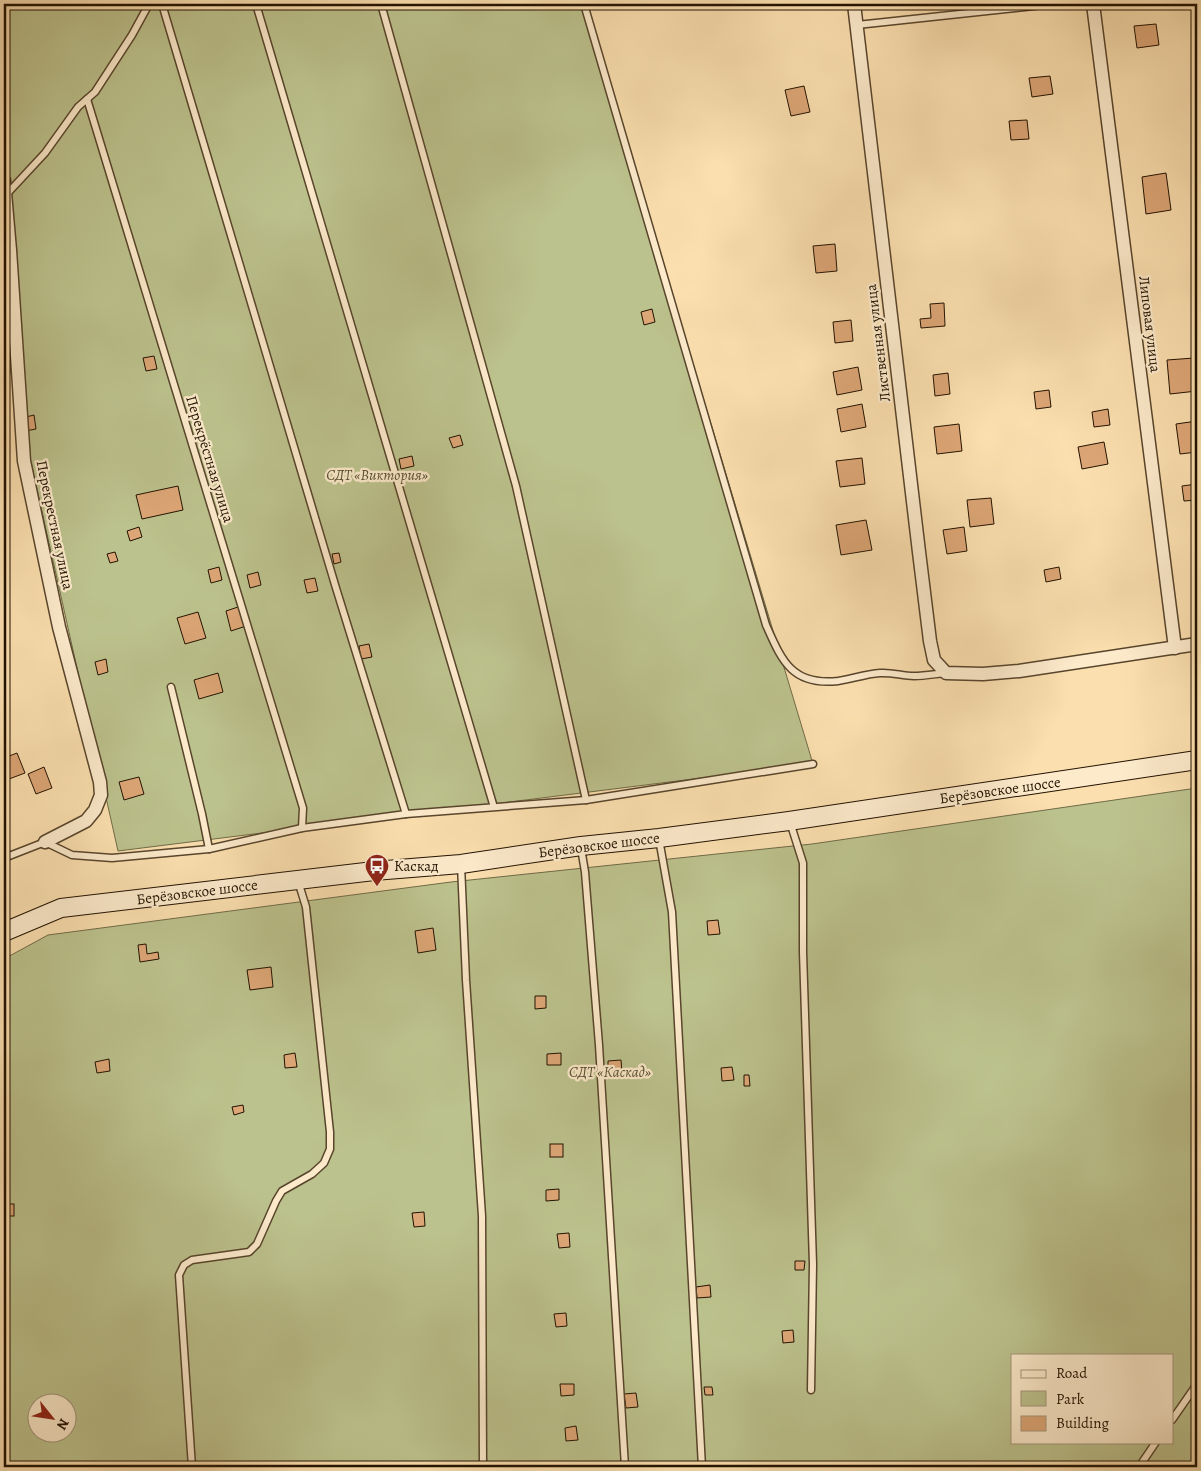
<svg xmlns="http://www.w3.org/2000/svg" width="1201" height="1471" font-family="Alegreya,serif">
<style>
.green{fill:#bcc28d;stroke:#6f6a47;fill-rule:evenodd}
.building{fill:#dda676;stroke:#221201}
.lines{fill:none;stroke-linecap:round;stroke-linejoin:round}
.lane-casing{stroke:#58452c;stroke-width:9}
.street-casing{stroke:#58452c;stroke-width:15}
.secondary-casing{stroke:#221201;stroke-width:20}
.lane{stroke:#fceacb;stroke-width:6}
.street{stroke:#fceacb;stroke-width:12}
.secondary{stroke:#fceacb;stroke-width:18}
.labels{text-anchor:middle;stroke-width:4.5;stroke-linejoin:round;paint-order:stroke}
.street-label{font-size:15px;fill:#221201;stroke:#fceacb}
.park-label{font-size:15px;font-style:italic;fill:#585032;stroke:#fceacb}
.poi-label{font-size:15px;fill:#221201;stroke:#fceacb;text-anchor:start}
</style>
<rect width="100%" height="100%" fill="#fbdfaf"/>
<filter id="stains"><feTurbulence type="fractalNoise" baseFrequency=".004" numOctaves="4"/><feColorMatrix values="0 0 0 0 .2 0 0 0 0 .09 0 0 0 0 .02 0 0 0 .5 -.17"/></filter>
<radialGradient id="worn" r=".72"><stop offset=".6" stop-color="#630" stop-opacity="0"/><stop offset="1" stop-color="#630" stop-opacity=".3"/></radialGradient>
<!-- green -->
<g class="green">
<polygon points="4,4 585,4 813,764 118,851 4,342"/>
<path d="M 1197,788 L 1197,1467 L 4,1467 L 4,959 L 48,935 L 451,882 L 812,844 ZM 1012,1355 L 1172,1355 L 1172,1442 L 1012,1442 ZM 38,1404 L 68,1404 L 68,1434 L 38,1434 Z"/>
</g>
<!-- building -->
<g class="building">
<polygon points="1156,24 1159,45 1137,48 1134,26"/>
<polygon points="1050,76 1053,94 1032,97 1029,78"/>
<polygon points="804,86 810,112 791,116 785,90"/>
<polygon points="1027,120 1029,139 1011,140 1009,121"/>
<polygon points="1166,173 1171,210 1146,214 1142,177"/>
<polygon points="835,244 837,271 816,273 813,246"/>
<polygon points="944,303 945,326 921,328 920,319 931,318 930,304"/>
<polygon points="652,309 655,322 644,325 641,312"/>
<polygon points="851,320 853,341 835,343 833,322"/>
<polygon points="154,356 157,369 146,371 143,358"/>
<polygon points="1194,358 1197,391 1170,394 1167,360"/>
<polygon points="858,367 862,390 837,395 833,372"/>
<polygon points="948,373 950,394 935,396 933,375"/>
<polygon points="1049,390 1051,407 1036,409 1034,392"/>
<polygon points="862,404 866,427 841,432 837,409"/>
<polygon points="1108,409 1110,425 1094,427 1092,412"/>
<polygon points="34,415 36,429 25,431 22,418"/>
<polygon points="1197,421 1197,452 1180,454 1176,424"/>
<polygon points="959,424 962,451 937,454 934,427"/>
<polygon points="460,435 463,445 453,448 449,438"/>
<polygon points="1104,442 1108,464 1082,469 1078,447"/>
<polygon points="412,456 414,466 401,469 399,459"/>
<polygon points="862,458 865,484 840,487 836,461"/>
<polygon points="1197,484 1197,500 1184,501 1182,486"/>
<polygon points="178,486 183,510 142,519 136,495"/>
<polygon points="991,498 994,524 970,527 967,500"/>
<polygon points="866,520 872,550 841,555 836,525"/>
<polygon points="139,527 142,537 130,541 127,531"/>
<polygon points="964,527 967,551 947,554 943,530"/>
<polygon points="115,552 118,561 110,563 107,554"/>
<polygon points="339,553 341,562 334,564 332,554"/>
<polygon points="1197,557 1197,586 1195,586 1192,558"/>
<polygon points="219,567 222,580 211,583 208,570"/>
<polygon points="1059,567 1061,579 1046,582 1044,570"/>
<polygon points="258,572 261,585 250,588 247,575"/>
<polygon points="315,578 318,591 307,593 304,580"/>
<polygon points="241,606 246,626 231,631 226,611"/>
<polygon points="198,612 206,638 185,644 177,618"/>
<polygon points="369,644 372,657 361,659 359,646"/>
<polygon points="106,659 108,672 98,675 95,662"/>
<polygon points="218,673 223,692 199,699 194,680"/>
<polygon points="17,753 25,773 9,779 4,767 4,758"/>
<polygon points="44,767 52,788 36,794 28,774"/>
<polygon points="139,777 144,794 124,800 119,782"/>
<polygon points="718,920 720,934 708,935 707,921"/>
<polygon points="433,928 436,950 418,953 415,931"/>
<polygon points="146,944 147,954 158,952 159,959 140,962 138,945"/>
<polygon points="271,967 273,987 250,990 247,970"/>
<polygon points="535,996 546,996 546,1008 535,1009"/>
<polygon points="295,1053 297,1067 285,1068 284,1055"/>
<polygon points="561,1053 561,1065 547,1065 547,1054"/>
<polygon points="109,1059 110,1071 97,1073 95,1062"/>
<polygon points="621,1060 622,1072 608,1073 608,1061"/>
<polygon points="732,1067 734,1080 722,1081 721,1068"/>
<polygon points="744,1075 749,1075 750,1086 744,1086"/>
<polygon points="243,1105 244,1112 234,1115 232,1107"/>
<rect x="550" y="1144" width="13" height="13"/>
<polygon points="559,1189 559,1200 546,1201 546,1190"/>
<rect x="4" y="1204" width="10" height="12"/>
<polygon points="424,1212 425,1226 414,1227 412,1213"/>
<polygon points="569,1233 570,1247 559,1248 557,1234"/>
<polygon points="795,1261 805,1261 804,1270 795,1270"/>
<polygon points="710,1285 711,1297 697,1298 696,1287"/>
<polygon points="566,1313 567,1326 556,1327 554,1314"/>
<polygon points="793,1330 794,1342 783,1343 782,1331"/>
<polygon points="560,1384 574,1384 574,1395 561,1396"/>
<polygon points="704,1387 712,1387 713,1395 705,1395"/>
<polygon points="636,1393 638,1407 626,1408 624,1394"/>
<polygon points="576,1426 578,1440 566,1441 565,1428"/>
</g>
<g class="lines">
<defs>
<g id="lane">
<polyline points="162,4 336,588 406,814"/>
<polyline points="256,4 493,804"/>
<polyline points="381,4 516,486 586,800"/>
<path d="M 584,4 L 766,625 C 782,661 792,686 838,681 C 852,679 865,674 880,673 C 892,672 902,676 914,676 C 924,676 935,674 945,673"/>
<polyline points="857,25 1052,4"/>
<polyline points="87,99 303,808 302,828"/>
<polyline points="5,196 45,153 78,107 95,92 132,35 149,4"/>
<polyline points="171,687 202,814 209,849"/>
<polyline points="790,822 803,863 803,952 813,1264 811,1390"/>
<polyline points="659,839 672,912 702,1467"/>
<polyline points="581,848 585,872 599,1045 625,1467"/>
<polyline points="4,858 45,842 72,855 112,858 209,849 302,828 406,814 586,800 813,764"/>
<polyline points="461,865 466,980 482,1216 483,1467"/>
<polyline points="1172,1420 1197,1384"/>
<polyline points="192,1467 179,1275 184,1265 192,1260 249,1252 257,1244 276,1201 282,1191 312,1174 324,1163 330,1149 330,1132 306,907 298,881"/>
<polyline points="1139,1467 1156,1442"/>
</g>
<g id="street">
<polyline points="854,4 919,552 930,641 934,660 946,673 983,674 1019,671 1197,644"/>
<polyline points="1093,4 1175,648"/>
<polyline points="4,181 10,250 24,461 59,627 100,782 101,795 95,810 86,821 45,842"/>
</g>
<polyline id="secondary" points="4,932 61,908 374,871 461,864 581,846 659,838 789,821 1197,760"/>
</defs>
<!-- lane casing -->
<use href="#lane" class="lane-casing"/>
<!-- street casing -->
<use href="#street" class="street-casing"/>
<!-- secondary casing -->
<use href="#secondary" class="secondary-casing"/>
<!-- lane -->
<use href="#lane" class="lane"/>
<!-- street -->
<use href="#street" class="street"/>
<!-- secondary -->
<use href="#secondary" class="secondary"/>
</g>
<!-- icons -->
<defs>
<symbol id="bus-pin" viewBox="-11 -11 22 30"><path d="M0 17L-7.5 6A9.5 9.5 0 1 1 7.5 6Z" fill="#8f2418" stroke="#fceacb"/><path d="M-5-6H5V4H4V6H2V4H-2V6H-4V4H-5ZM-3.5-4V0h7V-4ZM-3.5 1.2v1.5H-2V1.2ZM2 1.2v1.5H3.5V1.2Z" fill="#fff"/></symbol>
</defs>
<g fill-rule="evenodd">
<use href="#bus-pin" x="363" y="852" width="28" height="38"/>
</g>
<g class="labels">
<!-- street labels -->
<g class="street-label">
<text transform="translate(1150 324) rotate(83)" y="5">Липовая улица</text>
<text transform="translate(878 343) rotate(-97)" y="5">Лиственная улица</text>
<text transform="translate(210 459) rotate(73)" y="5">Перекрёстная улица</text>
<text transform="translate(55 525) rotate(78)" y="5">Перекрестная улица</text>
<text transform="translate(1000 790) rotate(-8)" y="5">Берёзовское шоссе</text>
<text transform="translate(599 845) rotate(-7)" y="5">Берёзовское шоссе</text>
<text transform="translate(197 892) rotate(-7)" y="5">Берёзовское шоссе</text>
</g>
<!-- park labels -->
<g class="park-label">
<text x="377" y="480">СДТ «Виктория»</text>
<text x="610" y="1077">СДТ «Каскад»</text>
</g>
<!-- poi labels -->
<g class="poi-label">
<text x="394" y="871">Каскад</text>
</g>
</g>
<!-- margin -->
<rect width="1201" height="1471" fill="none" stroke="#fbdfaf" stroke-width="20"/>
<rect x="5" y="5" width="1191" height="1461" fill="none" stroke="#221201" stroke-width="2.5"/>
<rect x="10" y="10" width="1181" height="1451" fill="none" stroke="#221201"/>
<!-- legend -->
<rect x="1011" y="1354" width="162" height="90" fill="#fceacb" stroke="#a5947a"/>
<rect x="1021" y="1370" width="25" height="8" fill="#fceacb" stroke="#a5947a"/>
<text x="1056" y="1378" font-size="15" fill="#221201">Road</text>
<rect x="1021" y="1391" width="25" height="15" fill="#bcc28d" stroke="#a5947a"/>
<text x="1056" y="1404" font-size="15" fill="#221201">Park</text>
<rect x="1021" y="1416" width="25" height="15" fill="#dda676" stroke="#a5947a"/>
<text x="1056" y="1428" font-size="15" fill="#221201">Building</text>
<!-- north arrow -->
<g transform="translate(52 1418) rotate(120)"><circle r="24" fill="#fceacb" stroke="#a5947a"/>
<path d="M0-4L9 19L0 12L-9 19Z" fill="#8f2418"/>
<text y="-8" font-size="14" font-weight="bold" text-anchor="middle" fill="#221201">N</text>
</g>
<rect width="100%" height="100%" filter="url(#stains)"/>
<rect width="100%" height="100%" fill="url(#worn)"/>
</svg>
